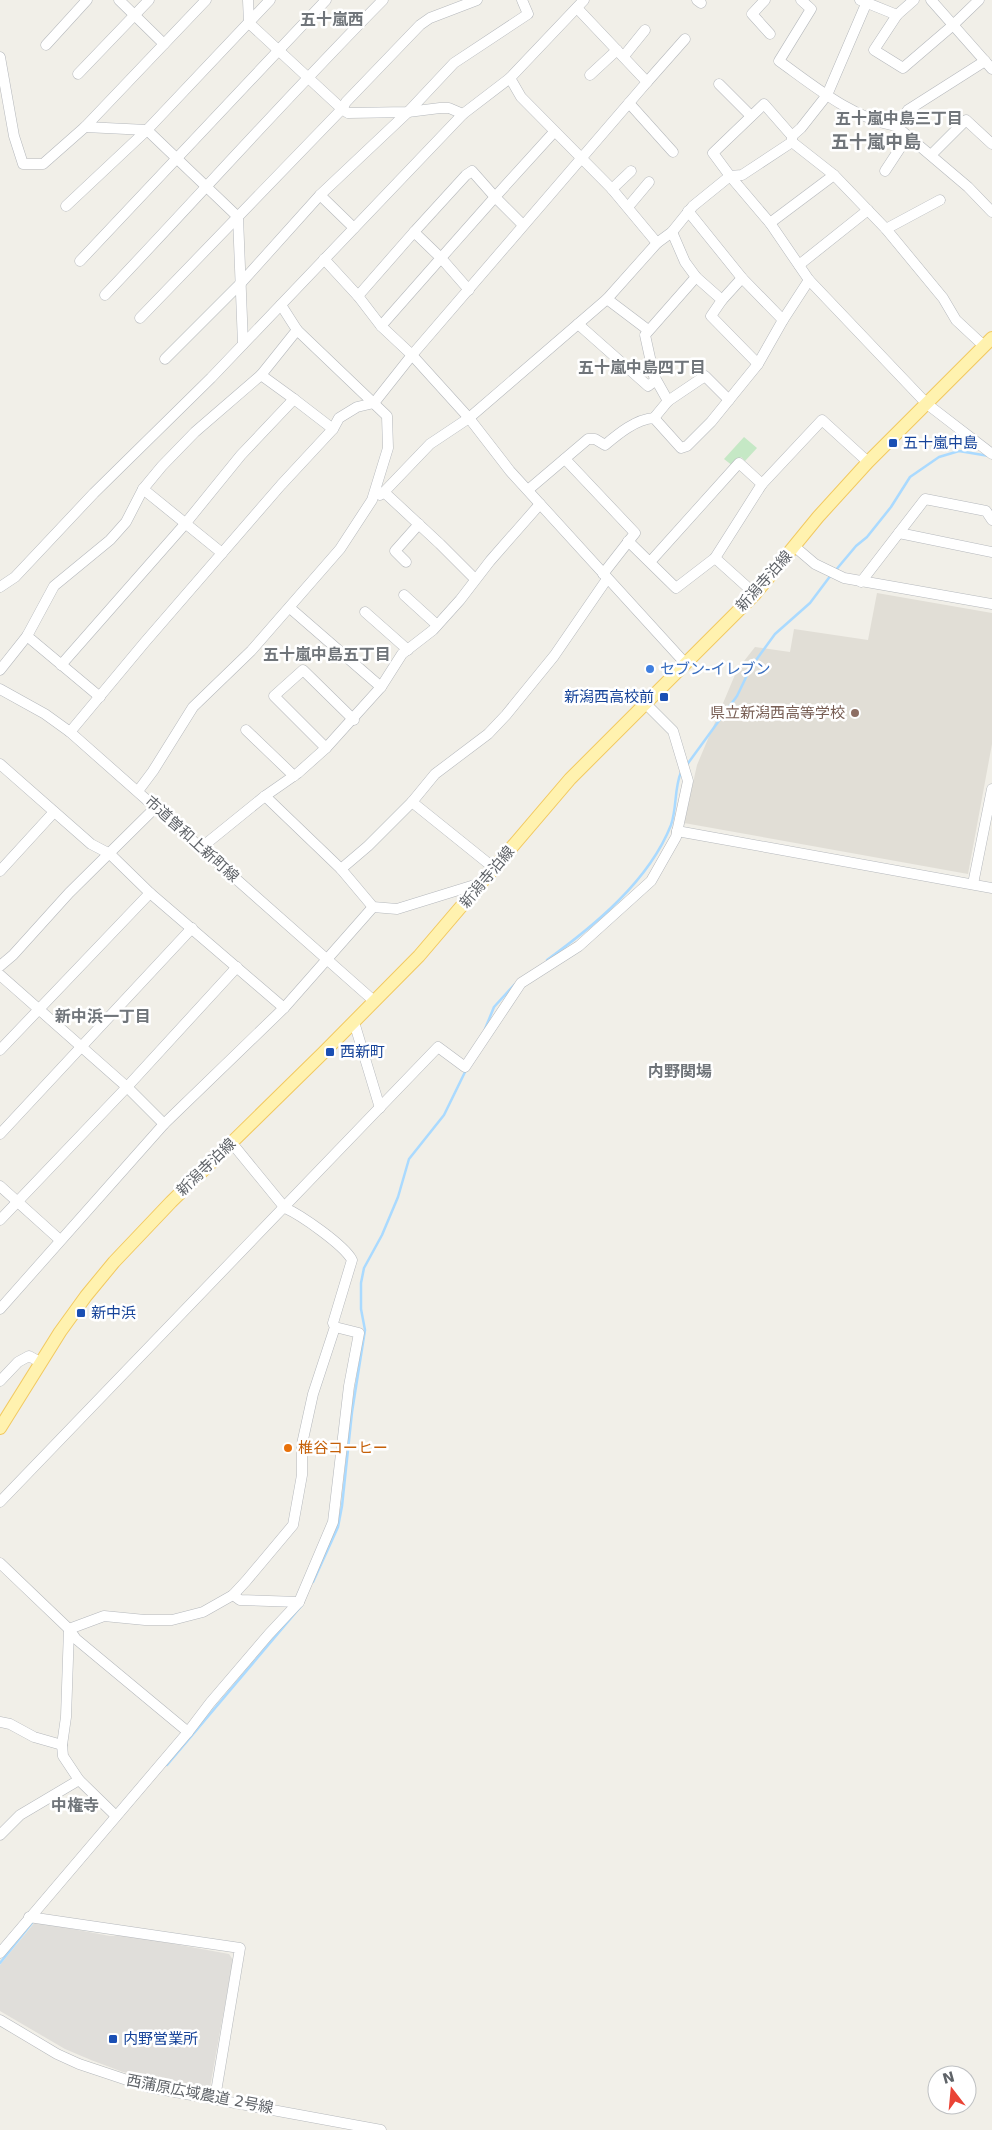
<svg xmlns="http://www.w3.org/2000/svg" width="992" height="2130" font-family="'DejaVu Sans','Noto Sans JP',sans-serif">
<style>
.industrial{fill:#e0deda}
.education{fill:#e1ded6}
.green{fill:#c5e8c5}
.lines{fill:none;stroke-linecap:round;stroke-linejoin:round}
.stream{stroke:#aadaff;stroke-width:2.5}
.minor-casing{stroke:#b5b8bc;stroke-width:11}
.major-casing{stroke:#f2c960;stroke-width:14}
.minor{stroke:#fff;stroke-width:10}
.major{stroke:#fff2af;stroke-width:12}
.transit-dot{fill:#1a4fb4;stroke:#fff;stroke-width:2}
.shop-dot{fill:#3f7fe0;stroke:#fff;stroke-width:2}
.education-dot{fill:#8d6e63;stroke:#fff;stroke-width:2}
.food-dot{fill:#e8710a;stroke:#fff;stroke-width:2}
.labels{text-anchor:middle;stroke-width:5;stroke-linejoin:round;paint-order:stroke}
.transit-label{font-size:15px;fill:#164399;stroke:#fff;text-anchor:start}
.street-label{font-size:15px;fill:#5f6368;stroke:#fff}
.shop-label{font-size:15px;fill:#366cbe;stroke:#fff;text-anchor:start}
.education-label{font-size:15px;fill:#785e54;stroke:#fff;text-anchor:end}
.food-label{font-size:15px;fill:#c56008;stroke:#fff;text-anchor:start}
.neighbourhood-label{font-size:16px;font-weight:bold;fill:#70757a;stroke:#fff}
.quarter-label{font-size:18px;font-weight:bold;fill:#70757a;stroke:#fff}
</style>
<rect width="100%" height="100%" fill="#f1efe8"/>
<!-- industrial -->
<polygon class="industrial" points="35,1922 110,1936 125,1935 229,1954 233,1960 210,2087 207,2090 123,2072 91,2060 65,2049 0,2011 0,1965"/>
<!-- education -->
<polygon class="education" points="877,593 992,613 992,744 968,874 684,823 697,765 737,670 755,647 790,652 794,629 868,640"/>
<!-- green -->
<polygon class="green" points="744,437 757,448 745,461 741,457 733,466 724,459"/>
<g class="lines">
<!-- stream -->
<g class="stream">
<polyline points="835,571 856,546 867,537 891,507 910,477 939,457 959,451 989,456"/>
<polyline points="686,766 737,696 751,667 775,634 810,603 831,575"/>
<path d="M 547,960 C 594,926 649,881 671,825 C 677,808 674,789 681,772"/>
<polyline points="485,1029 494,1007 515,984"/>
<polyline points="313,1582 338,1527 342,1506 352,1412 365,1330 361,1309 361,1283 364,1268 382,1235 398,1197 409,1159 444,1115 466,1070"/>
<polyline points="167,1765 302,1605"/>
<polyline points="0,1963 32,1923"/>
</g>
<defs>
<g id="minor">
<polyline points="119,0 164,44"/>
<polyline points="248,0 249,23 342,109 348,113 408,112 440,108 449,108 463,114"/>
<polyline points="697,0 701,3"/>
<polyline points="765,0 752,14 770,34"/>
<path d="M 801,0 L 811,9 L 779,61 C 814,86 852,118 896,126 L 908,110 L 985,61"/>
<polyline points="860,0 897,15 874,50 903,68 952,26 979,0"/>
<polyline points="931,0 992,69"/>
<polyline points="897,15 914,0"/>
<polyline points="46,45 87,0"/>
<polyline points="624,56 645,30"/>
<polyline points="0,57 14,136 23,164 43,164 85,127 206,0"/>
<polyline points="78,74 149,0"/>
<polyline points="590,75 617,50"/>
<polyline points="510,78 521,97 612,189 657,243"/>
<polyline points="647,82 685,39"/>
<polyline points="719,84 751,116"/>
<polyline points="629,103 673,152"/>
<polyline points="896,126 968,187 992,212"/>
<polyline points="85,127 147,130 238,217 243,344"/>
<polyline points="792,136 764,104 713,153 730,176 770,223 809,280 927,404 992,454"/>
<polyline points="792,142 834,175 886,229 943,298 956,320 984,346"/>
<polyline points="931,155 966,120 992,144"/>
<polyline points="885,171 908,136"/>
<polyline points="612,189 631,171"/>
<polyline points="320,195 354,228"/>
<polyline points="66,206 147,130 270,0"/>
<polyline points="628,207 649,182"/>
<polyline points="688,211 742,278 783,320"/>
<polyline points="770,223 834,175"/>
<polyline points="523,225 495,197 554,132"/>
<polyline points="886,229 940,200"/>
<polyline points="414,232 466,175 472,171 495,197 441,258 469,290"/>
<polyline points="672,232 685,262 696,277 722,300 711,316 758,364"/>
<polyline points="324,259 358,296 381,326 412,355 469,418 510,471 685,663"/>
<polyline points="80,261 326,0"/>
<polyline points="799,265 868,210"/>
<path d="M 105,295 C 198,197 288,96 383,0"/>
<polyline points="358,296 414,232 441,258 381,326"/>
<polyline points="607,299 648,330"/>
<polyline points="722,300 742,278"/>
<polyline points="281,305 297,330"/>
<polyline points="140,318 342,109 346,102 420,25 430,18 477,0"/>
<polyline points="578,324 648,386 656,380"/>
<polyline points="165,359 241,283 320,195 408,112 454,63 528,14 522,0"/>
<polyline points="294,399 333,429"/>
<polyline points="668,401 705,376 729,400"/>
<polyline points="654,418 668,401 654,376 645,335 696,277"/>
<polyline points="565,459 635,533 603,574"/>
<polyline points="762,484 822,420 868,462"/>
<polyline points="143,489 222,553"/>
<path d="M 528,490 L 588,439 L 595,439 L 605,445 C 618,434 636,419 654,418 L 681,448 L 687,446 L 711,422 L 758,364 L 783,320 L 809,280"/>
<polyline points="384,492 430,444 469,418 607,299 657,243 672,232 693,206 730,176 742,175 792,142 792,136 801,128 827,95 866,4"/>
<polyline points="380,495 384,492 440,544 475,579"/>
<polyline points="899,533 992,552"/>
<polyline points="628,541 676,588 715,558 762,484 739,463 650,562"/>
<polyline points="795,547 815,564 844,578 992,604"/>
<polyline points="715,558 755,594"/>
<polyline points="406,562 395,551 419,524"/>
<polyline points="861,582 925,499 986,511 992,520"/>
<polyline points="0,587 15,577 94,493 211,378 463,114 510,78 584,0"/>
<polyline points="404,595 437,625"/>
<polyline points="290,608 381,687"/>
<polyline points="365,612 408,650"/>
<polyline points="27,636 100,697"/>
<polyline points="0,670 27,636 54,586 110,540 126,522 143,489 162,466 195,432 261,375 294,399 241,455 185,524 61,665"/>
<polyline points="0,689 45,714 70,732 374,1001"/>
<polyline points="246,730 294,776"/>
<polyline points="70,732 145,642 281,485 333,429 339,418 357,407 374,403 412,355 647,82 577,8"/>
<polyline points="326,748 274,696 303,670 354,720"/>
<polyline points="0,764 91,844 110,854 150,893 284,1008"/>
<polyline points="138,791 153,771 193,707 251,651 340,549 372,500 388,448 387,416 297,330 261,375"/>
<polyline points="265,796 341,869 373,907 397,909 481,883"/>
<polyline points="412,802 494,868"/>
<polyline points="677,831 992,888"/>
<polyline points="202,847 265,796 298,773 326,748 381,687 402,654 433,630 460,600 490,561 540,504"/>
<polyline points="341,869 368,846 412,802 435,774 488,734 506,715 554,656 607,579"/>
<polyline points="0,871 54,812"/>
<polyline points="973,884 992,789"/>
<polyline points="0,966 13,955 69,893 156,807"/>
<polyline points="0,975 127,1087 164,1124"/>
<polyline points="354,1022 380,1108"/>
<polyline points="0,1050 150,893"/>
<polyline points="0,1134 192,928"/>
<polyline points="0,1186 60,1240"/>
<polyline points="0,1220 127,1087 237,967"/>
<polyline points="0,1309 164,1124 284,1008 373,907"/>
<polyline points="0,1381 18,1362 29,1356 40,1362"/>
<polyline points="0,1502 438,1047 465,1067 521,983 579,946 651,881 676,837 688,781 673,731 645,703"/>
<polyline points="0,1563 69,1629 76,1639 188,1732"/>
<polyline points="233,1595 240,1600 299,1602"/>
<path d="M 69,1629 L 104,1616 L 145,1620 L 172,1620 L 203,1612 L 233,1595 L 246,1581 L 293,1525 L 302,1475 L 302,1444 L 313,1394 L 335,1327 L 333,1323 L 352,1260 C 344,1245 301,1215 285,1208 L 231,1142"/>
<polyline points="69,1629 66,1717 62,1745 63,1756 79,1780 116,1816"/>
<polyline points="0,1722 10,1724 34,1737 62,1745"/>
<polyline points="0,1835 20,1815 79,1780"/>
<polyline points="29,1917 240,1948 215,2098"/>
<polyline points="0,1953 188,1732 210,1703 269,1634 299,1602 333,1522 349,1386 359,1333 335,1327"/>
<polyline points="0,2020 57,2054 79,2064 148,2087 381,2130"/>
</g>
<polyline id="major" points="0,1428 60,1332 86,1296 114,1262 171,1202 323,1053 419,956 570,779 755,594 818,517 868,462 992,338"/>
</defs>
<!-- minor casing -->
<use href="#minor" class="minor-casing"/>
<!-- major casing -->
<use href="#major" class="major-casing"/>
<!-- minor -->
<use href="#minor" class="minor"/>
<!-- major -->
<use href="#major" class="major"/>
</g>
<!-- markers -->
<g class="transit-dot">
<rect x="888" y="438" width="10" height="10" rx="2.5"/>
<rect x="659" y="692" width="10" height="10" rx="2.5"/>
<rect x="325" y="1047" width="10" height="10" rx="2.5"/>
<rect x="76" y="1308" width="10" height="10" rx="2.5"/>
<rect x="108" y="2034" width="10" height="10" rx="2.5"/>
</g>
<circle class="shop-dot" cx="650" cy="669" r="5"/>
<circle class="education-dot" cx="855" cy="713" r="5"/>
<circle class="food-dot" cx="288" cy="1448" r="5"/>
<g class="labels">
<!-- transit labels -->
<g class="transit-label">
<text x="903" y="448">五十嵐中島</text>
<text x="654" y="702" text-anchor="end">新潟西高校前</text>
<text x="340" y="1057">西新町</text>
<text x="91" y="1318">新中浜</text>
<text x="123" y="2044">内野営業所</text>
</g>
<!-- street labels -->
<g class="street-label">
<text transform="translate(764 581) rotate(-48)" y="5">新潟寺泊線</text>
<text transform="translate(192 839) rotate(42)" y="5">市道曽和上新町線</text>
<text transform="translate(487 877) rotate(-50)" y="5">新潟寺泊線</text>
<text transform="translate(206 1167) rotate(-44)" y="5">新潟寺泊線</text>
<text transform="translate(200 2094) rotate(11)" y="5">西蒲原広域農道 2号線</text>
</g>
<!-- shop labels -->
<g class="shop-label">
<text x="660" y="674">セブン-イレブン</text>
</g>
<!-- education labels -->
<g class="education-label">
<text x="845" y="718">県立新潟西高等学校</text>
</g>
<!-- food labels -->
<g class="food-label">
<text x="298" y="1453">椎谷コーヒー</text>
</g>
<!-- neighbourhood labels -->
<g class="neighbourhood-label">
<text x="332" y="25">五十嵐西</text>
<text x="899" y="124">五十嵐中島三丁目</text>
<text x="642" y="373">五十嵐中島四丁目</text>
<text x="327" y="660">五十嵐中島五丁目</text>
<text x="103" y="1022">新中浜一丁目</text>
<text x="680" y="1077">内野関場</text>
<text x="75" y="1811">中権寺</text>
</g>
<!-- quarter labels -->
<g class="quarter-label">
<text x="876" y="148">五十嵐中島</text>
</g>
</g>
<!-- north arrow -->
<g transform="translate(952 2090) rotate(344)"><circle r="24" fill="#ffffff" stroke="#bfc1c3"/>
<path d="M0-4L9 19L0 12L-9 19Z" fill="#ea4335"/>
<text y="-8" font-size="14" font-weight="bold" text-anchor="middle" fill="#5f6368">N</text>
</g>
</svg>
